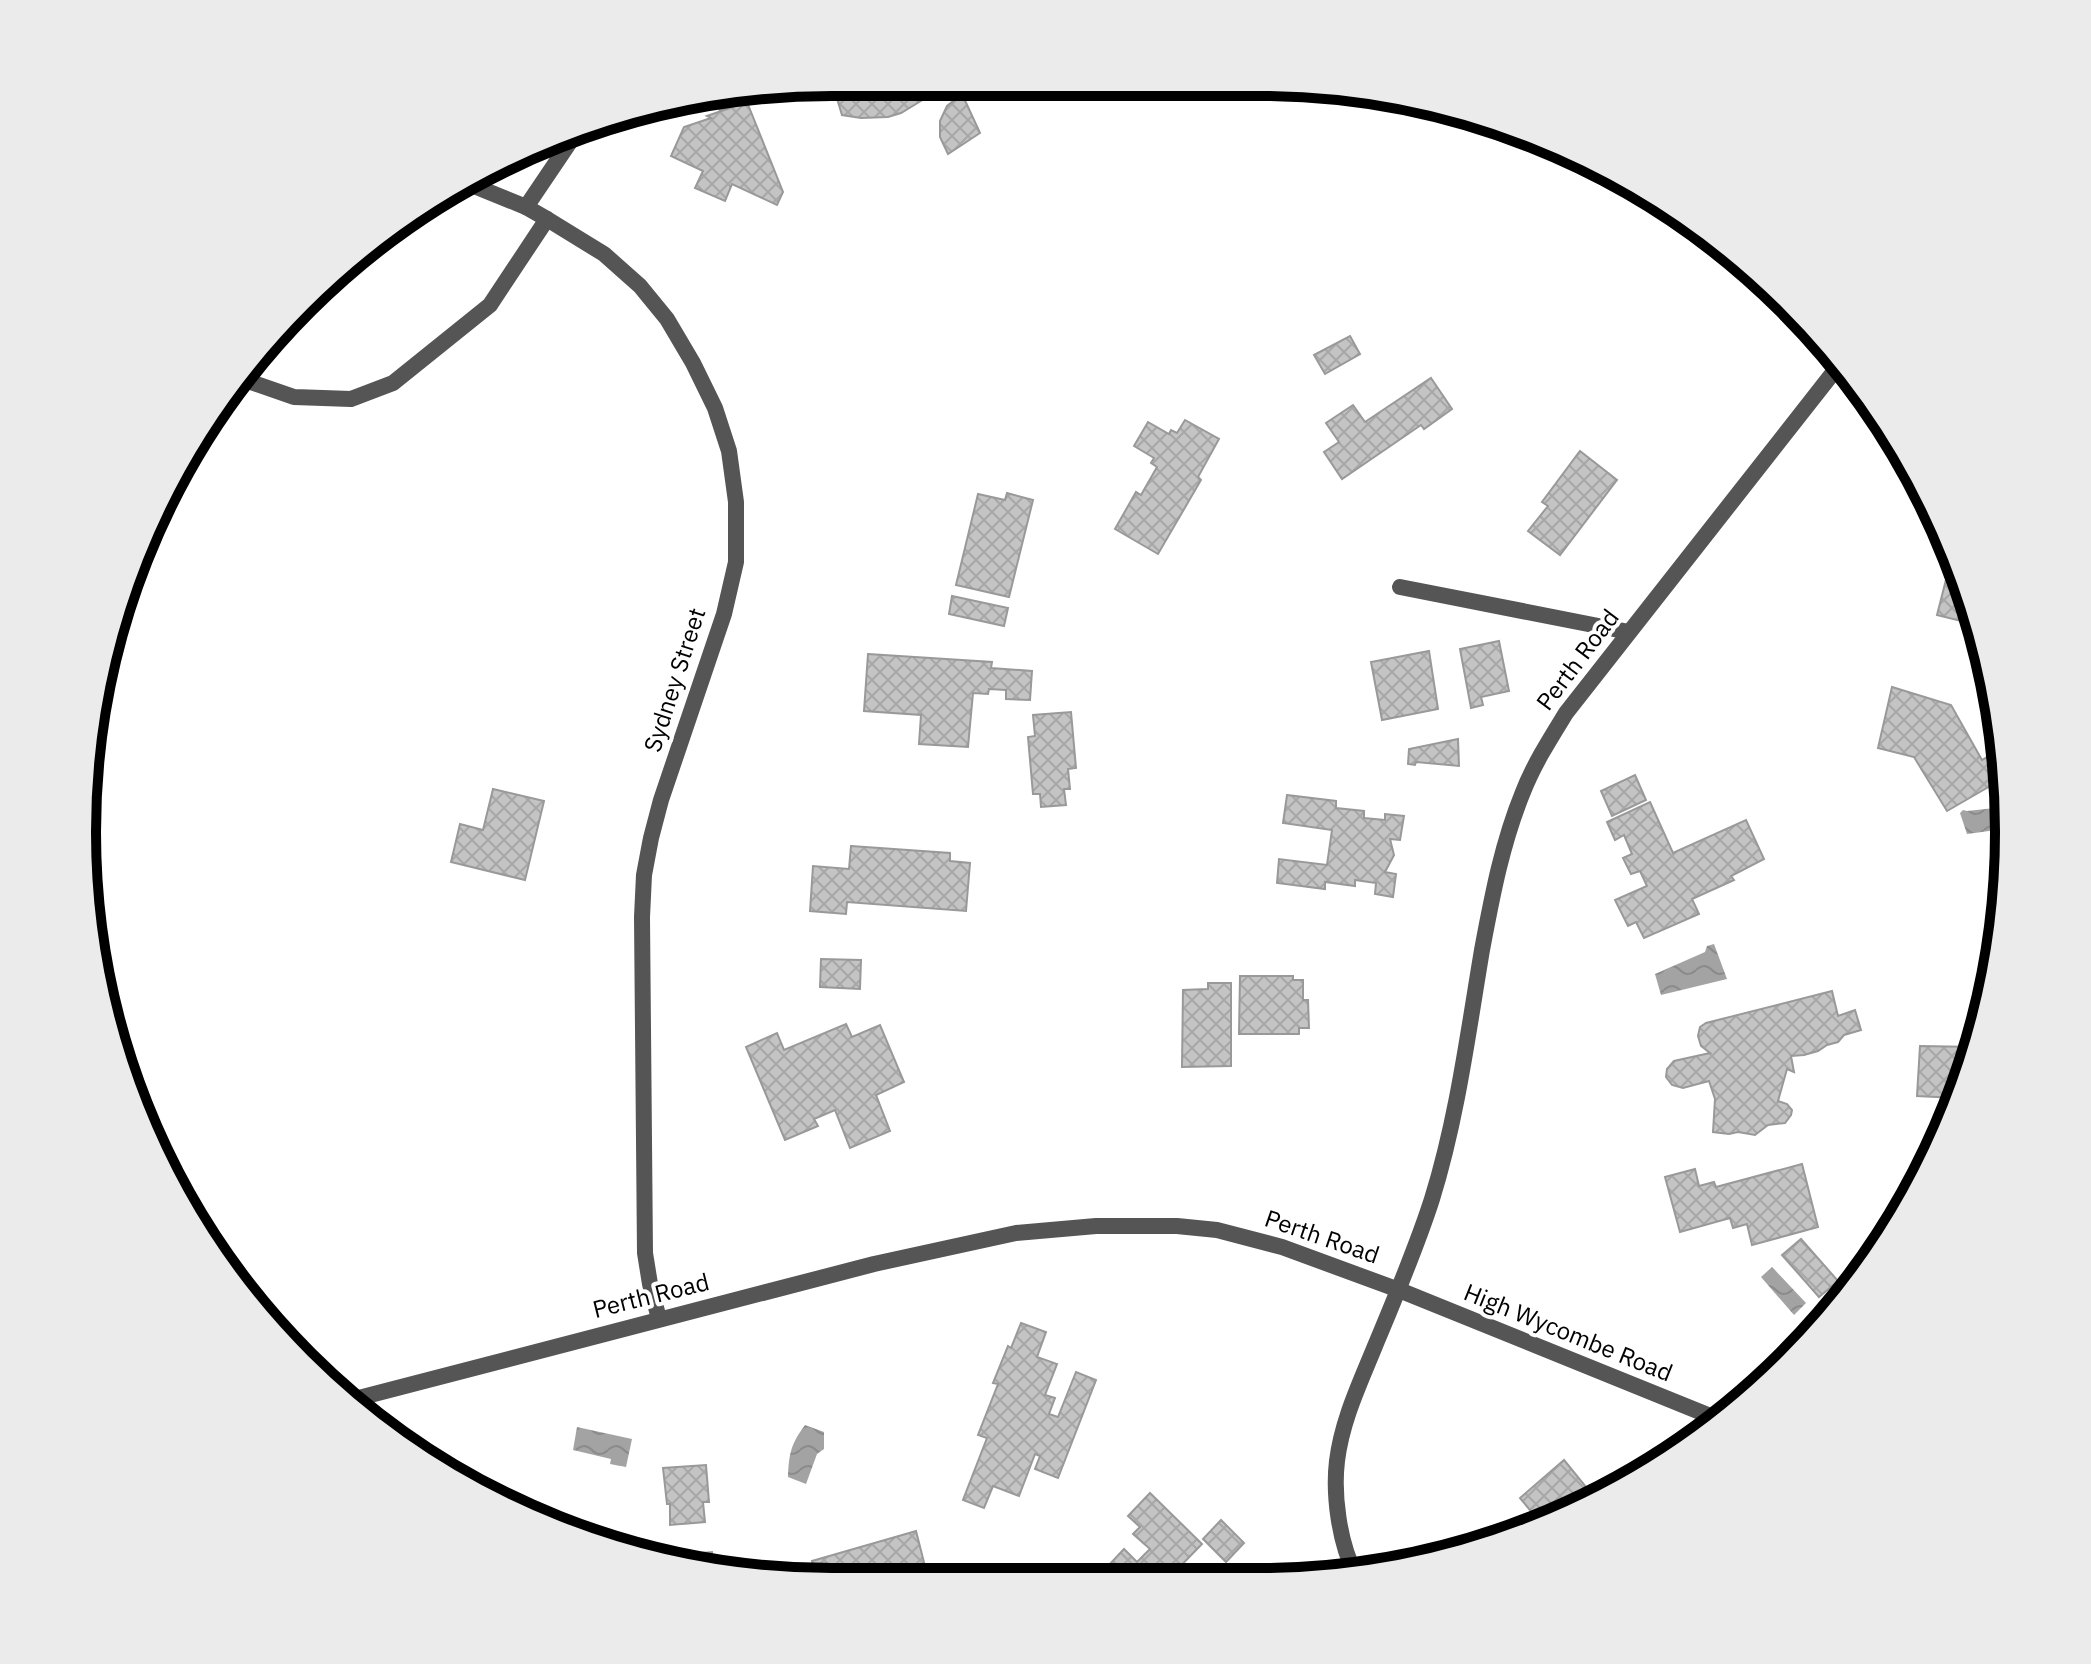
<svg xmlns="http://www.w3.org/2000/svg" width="2091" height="1664" font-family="'IBM Plex Sans',sans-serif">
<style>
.water{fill:url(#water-waves)}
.building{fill:url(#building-cross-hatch);stroke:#999;stroke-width:2}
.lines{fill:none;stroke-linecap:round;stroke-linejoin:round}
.lane{stroke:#555;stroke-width:16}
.street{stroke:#555;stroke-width:16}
.labels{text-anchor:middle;stroke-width:8;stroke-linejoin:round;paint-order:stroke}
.street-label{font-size:24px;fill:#000;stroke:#fff}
.rim{fill:none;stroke:#000;stroke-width:10}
</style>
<defs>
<pattern id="water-waves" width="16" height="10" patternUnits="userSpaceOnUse" patternTransform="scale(2)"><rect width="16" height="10" fill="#a3a3a3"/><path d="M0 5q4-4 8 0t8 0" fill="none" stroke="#8b8b8b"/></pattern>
<pattern id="building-cross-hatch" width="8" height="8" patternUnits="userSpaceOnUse" patternTransform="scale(2)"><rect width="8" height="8" fill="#c4c4c4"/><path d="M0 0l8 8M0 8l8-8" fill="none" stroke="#a7a7a7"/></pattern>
</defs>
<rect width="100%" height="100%" fill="#fff"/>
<!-- water -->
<g class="water">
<polygon points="2004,807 2006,824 1989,831 1967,834 1960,813 1963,810 1967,811"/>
<polygon points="1714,944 1727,979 1661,995 1655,974 1705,952 1707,946"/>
<polygon points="1772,1267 1806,1303 1794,1315 1761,1277"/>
<path d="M 805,1425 L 824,1432 L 824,1449 L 817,1454 L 806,1484 L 788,1477 C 789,1453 791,1444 805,1425 Z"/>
<polygon points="577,1427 632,1439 626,1467 610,1464 611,1459 573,1450"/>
</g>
<!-- building -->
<g class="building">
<polygon points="832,82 945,82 929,96 901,113 888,117 861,118 842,115"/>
<polygon points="754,92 756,98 720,111 715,97"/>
<polygon points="962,94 980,133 948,154 940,137 940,121 947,106"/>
<polygon points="747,102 783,192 777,205 732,184 725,201 695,188 703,171 671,156 684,127 711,118 707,116"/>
<polygon points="1350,336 1360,354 1325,374 1314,355"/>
<polygon points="1431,378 1452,409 1424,429 1421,425 1342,479 1324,452 1339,442 1326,423 1353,405 1365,422"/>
<polygon points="1185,420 1219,439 1198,477 1201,480 1158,554 1115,529 1136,492 1141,495 1157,467 1151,463 1154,458 1134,446 1148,422 1169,434 1171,430 1177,433"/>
<polygon points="1580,451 1617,480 1560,555 1528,531 1548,506 1542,502"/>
<polygon points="1007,493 1033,500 1009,597 956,585 978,494 1005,500"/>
<polygon points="1950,564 1958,566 1969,591 1977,625 1937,615"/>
<polygon points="952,596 1008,608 1004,626 949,614"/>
<polygon points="1499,641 1509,691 1481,697 1483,705 1471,708 1460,649"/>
<polygon points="1429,651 1438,709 1382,720 1371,662"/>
<polygon points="868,654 992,662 991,668 1032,671 1030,700 1006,699 1006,690 989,689 988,694 973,693 968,747 919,744 921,715 864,711"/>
<polygon points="1892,687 1951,705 1982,760 2002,748 2004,778 1947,811 1914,757 1878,748"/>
<polygon points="1071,712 1076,768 1068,769 1070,789 1064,789 1066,805 1041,807 1040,794 1033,794 1028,737 1035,736 1033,715"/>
<polygon points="1458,739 1459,766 1416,762 1415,765 1408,764 1409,749"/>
<polygon points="1635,775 1646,800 1612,816 1601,791"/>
<polygon points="493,789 544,801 525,880 451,862 460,824 483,830"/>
<polygon points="1287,795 1336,801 1336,808 1364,811 1364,818 1385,820 1385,814 1404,816 1400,840 1390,839 1394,855 1385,872 1396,874 1393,897 1375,894 1376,883 1355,880 1355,886 1325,882 1325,889 1277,883 1279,859 1327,865 1332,830 1283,823"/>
<polygon points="1650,802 1673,853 1746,820 1764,859 1731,876 1734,880 1692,899 1699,914 1644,938 1636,922 1628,926 1615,900 1647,886 1640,871 1631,874 1623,858 1632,854 1624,835 1615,840 1607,822"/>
<polygon points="851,846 950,853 950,861 970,863 966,911 847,902 846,914 810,911 813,866 849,869"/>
<polygon points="821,959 861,960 860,989 820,987"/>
<polygon points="1240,976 1293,976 1293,980 1303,980 1303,1000 1308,1000 1309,1028 1299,1028 1299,1034 1239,1034"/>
<polygon points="1208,983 1231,983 1231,1066 1182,1067 1183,990 1208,989"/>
<polygon points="1832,991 1838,1016 1855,1010 1861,1030 1844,1035 1838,1042 1827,1045 1818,1051 1804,1055 1791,1056 1794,1072 1787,1069 1778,1101 1787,1104 1792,1110 1791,1115 1785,1123 1768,1125 1755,1135 1738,1132 1729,1134 1713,1132 1715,1099 1709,1081 1683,1088 1672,1085 1666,1077 1667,1069 1674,1061 1710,1053 1701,1046 1698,1036 1700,1027 1706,1023"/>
<polygon points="846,1024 852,1037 880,1025 904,1082 876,1095 890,1131 850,1148 835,1110 814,1119 818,1126 785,1140 746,1047 777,1033 784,1050"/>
<polygon points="1920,1046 1976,1047 1956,1098 1917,1096"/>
<polygon points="1802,1164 1818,1227 1752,1245 1747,1224 1733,1228 1730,1218 1680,1232 1665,1177 1695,1169 1699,1186 1714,1182 1716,1187"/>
<polygon points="1801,1239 1838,1281 1819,1297 1782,1255"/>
<polygon points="1021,1323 1046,1332 1037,1357 1057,1364 1045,1395 1055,1398 1049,1414 1058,1417 1076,1372 1096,1380 1058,1478 1035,1469 1040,1456 1035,1454 1019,1496 993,1486 984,1508 963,1500 987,1438 978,1435 998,1384 993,1383 1008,1346 1011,1348"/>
<polygon points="430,1456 456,1478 426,1461"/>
<polygon points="1564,1460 1595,1498 1539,1521 1520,1498"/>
<polygon points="706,1465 709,1502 703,1502 705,1522 670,1525 670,1504 667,1504 663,1468"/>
<polygon points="1624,1469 1634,1481 1603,1494 1607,1491 1603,1486"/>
<polygon points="1150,1493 1202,1544 1166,1581 1094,1581 1124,1549 1137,1562 1150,1549 1133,1534 1140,1527 1128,1516"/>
<polygon points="1221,1520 1244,1543 1226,1562 1203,1539"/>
<polygon points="916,1531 929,1582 817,1581 812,1561"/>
<polygon points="712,1552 713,1570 686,1568 653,1557"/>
</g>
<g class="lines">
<!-- lane -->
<g class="lane">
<polyline points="242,379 294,397 351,399 393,383 490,305 547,219"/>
<polyline points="1400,587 1629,632"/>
</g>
<!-- street -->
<g class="street">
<polyline points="462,181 526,207 547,219 604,254 640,286 667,319 693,363 715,408 729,451 736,502 736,562 724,614 661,800 651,838 644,875 642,917 645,1253 650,1284 659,1319"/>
<polyline points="526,207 576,133"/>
<polyline points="351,1400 874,1264 1016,1233 1096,1226 1177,1226 1217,1230 1282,1247 1399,1290 1720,1420"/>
<path d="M 1355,1573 C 1339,1542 1333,1494 1337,1461 C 1342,1420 1360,1383 1375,1346 C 1395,1298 1416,1249 1432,1199 C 1457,1119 1468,1033 1482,950 C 1492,897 1502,843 1523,792 C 1534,764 1550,739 1566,713 L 1836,369"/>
</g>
</g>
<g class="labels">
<!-- street labels -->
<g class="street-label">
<text transform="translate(1578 660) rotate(-53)" y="8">Perth Road</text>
<text transform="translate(675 680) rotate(-72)" y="8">Sydney Street</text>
<text transform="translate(1322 1237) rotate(19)" y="8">Perth Road</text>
<text transform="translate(651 1296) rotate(-14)" y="8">Perth Road</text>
<text transform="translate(1568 1333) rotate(22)" y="8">High Wycombe Road</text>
</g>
</g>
<!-- crop -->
<path d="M0 0H2091V1664H0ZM832 96H1259A736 736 0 0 1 1995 832V832A736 736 0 0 1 1259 1568H832A736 736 0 0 1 96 832V832A736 736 0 0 1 832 96Z" fill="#ebebeb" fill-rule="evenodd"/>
<path class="rim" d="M832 96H1259A736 736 0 0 1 1995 832V832A736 736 0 0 1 1259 1568H832A736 736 0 0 1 96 832V832A736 736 0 0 1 832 96Z"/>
</svg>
